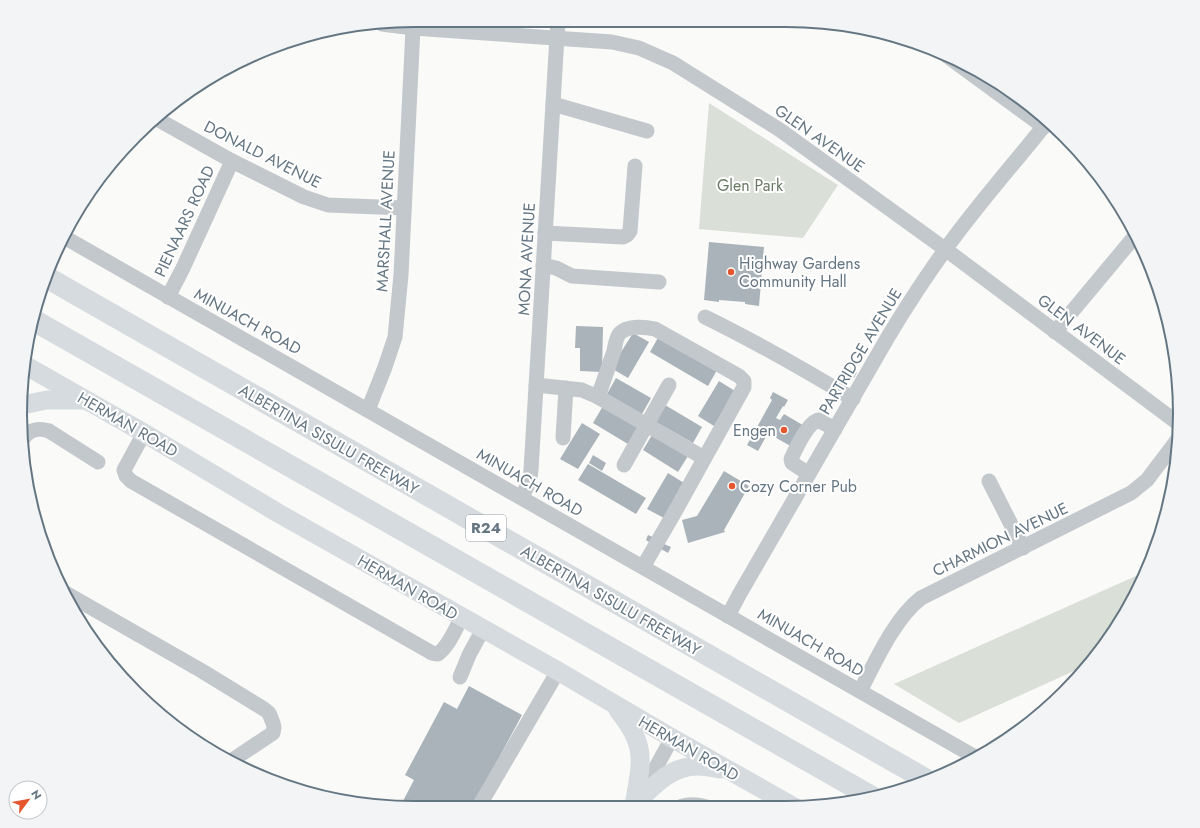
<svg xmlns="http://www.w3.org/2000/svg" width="1200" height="828" font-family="Jost,sans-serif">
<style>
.green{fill:#dadfd7}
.building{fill:#aab3b9}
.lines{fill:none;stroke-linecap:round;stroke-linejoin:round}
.minor{stroke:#c3c8cc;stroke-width:15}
.major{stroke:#d6dbdf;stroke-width:19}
.highway{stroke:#d6dbdf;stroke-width:22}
.poi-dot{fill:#e4572e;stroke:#fff;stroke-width:1.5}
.labels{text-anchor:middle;stroke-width:4;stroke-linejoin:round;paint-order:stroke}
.shield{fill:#fff;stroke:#939fa8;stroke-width:1}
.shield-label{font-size:15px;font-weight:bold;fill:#657683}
.street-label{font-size:16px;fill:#657683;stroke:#fff}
.park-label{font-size:16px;fill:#687a64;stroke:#fff}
.poi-label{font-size:16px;fill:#657683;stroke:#fff;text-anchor:start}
.rim{fill:none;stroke:#657683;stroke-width:2}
</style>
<rect width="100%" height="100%" fill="#fafaf8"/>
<!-- green -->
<g class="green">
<polygon points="709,103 838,185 803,238 699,229"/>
<polygon points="1147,571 1113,633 1087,665 959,723 894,684"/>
</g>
<!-- building -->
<g class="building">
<polygon points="709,242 764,247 759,306 745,304 745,302 719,300 719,302 704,300"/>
<polygon points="576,326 603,327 602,372 580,371 580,348 575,348"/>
<polygon points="633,333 649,342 628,378 611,368"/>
<polygon points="659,336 717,370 708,386 650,352"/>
<polygon points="850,368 857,372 854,378 847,373"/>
<polygon points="616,378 651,398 642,414 607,394"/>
<polygon points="719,381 735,391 714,426 698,416"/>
<polygon points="773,392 788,400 784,407 783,406 776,418 780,420 784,414 806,427 794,448 771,435 775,428 772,426 758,451 747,445 772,400 770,398"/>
<polygon points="665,405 702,427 693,443 656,422"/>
<polygon points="603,406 638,427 628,444 593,423"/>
<polygon points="582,423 600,434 578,469 560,459"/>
<polygon points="652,435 688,456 678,472 643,450"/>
<polygon points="593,455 606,463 602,471 589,463"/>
<polygon points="588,464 646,498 636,514 578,480"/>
<polygon points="724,471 749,486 724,530 725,532 688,543 682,520 697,516"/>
<polygon points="668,473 684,483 664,518 647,509"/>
<polygon points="648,535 655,538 652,544 646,540"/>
<polygon points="664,544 671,547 668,553 661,549"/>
<polygon points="469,686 522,715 472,808 416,808 403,801 414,780 405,775 444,702 457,709"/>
</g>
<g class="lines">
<!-- minor -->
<g class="minor">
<polyline points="382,24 413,28 612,42 639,48 673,63 780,130 945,249 1179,424"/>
<polyline points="947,56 1044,127"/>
<polyline points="553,104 647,131"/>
<polyline points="157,119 232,161 304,197 328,205 404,208"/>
<polyline points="545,233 623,237 627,235 630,231 635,166"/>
<polyline points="64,237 977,758"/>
<polyline points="543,265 556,268 572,276 659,282"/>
<polyline points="168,297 183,268 232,161"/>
<path d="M 705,317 C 756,342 805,370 853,399"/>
<polyline points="1055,332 1135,236"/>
<polyline points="536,385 582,390 598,397 704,458"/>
<path d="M 598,397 L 614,351 C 615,346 616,337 620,333 C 628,325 646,327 655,329 L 739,376 L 744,381 L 744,387 L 677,508 L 643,567"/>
<polyline points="368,410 385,367 395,337 401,275 413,28"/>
<path d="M 144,433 L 124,470 L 126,476 L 131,481 L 432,653 L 438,654 C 449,646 455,629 462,617"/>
<polyline points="563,438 566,388"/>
<path d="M 21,442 C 28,430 36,427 49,431 L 98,462"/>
<polyline points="624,465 669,385"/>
<path d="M 809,474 L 792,463 L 791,459 C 796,448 807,424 818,420 L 835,429"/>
<polyline points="989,481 1023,548"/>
<path d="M 520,497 C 528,488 530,481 531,470 L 558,20"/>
<polyline points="62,591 202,671 264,709 269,713 273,723 274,727 273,733 231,761"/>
<path d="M 728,616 L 739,595 L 888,337 C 906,307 925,278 945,250 C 977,205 1014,164 1048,121"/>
<polyline points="460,677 469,655 483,629"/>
<path d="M 860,691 C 876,661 894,619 921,598 L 1131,493 L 1147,480 L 1178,439"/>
<polyline points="642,793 672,738"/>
<polyline points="478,808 558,671"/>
<path d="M 677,808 C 688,803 699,804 710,808"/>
</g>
<!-- major -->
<g class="major">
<polyline points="23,364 144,433 278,513 558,671 672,738 794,807"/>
<polyline points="22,405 47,400 85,400"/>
<path d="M 618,710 C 625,719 632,728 636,739 C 645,759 637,784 634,806"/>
<path d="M 638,801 C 655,784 673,765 699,766 C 706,766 714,768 721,769"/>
</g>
<!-- highway -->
<g class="highway">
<polyline points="46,277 925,779"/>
<polyline points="35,321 872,797"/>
</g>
</g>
<!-- markers -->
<g class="poi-dot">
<circle cx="731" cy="272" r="4"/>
<circle cx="784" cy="430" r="4"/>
<circle cx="732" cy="486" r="4"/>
</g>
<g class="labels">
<!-- shield labels -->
<rect class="shield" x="466" y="515" width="40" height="26" rx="3"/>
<g class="shield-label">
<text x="486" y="533">R24</text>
</g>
<!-- street labels -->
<g class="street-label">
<text transform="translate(820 138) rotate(35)" y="6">GLEN AVENUE</text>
<text transform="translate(263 154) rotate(27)" y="6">DONALD AVENUE</text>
<text transform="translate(184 221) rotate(-65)" y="6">PIENAARS ROAD</text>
<text transform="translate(385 221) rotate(-87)" y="6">MARSHALL AVENUE</text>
<text transform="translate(526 259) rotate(-87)" y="6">MONA AVENUE</text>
<text transform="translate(248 321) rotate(29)" y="6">MINUACH ROAD</text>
<text transform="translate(1082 329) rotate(37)" y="6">GLEN AVENUE</text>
<text transform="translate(860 351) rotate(-59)" y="6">PARTRIDGE AVENUE</text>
<text transform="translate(128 424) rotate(30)" y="6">HERMAN ROAD</text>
<text transform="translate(329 439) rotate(30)" y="6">ALBERTINA SISULU FREEWAY</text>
<text transform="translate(530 482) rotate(30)" y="6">MINUACH ROAD</text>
<text transform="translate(1000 539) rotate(-26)" y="6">CHARMION AVENUE</text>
<text transform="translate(408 587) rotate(30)" y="6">HERMAN ROAD</text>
<text transform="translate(611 600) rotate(30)" y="6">ALBERTINA SISULU FREEWAY</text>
<text transform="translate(811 642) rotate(30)" y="6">MINUACH ROAD</text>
<text transform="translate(689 748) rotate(30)" y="6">HERMAN ROAD</text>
</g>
<!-- park labels -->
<g class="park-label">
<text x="750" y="191">Glen Park</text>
</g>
<!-- poi labels -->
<g class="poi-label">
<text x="739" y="269">Highway Gardens<tspan x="739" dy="18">Community Hall</tspan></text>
<text x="776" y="436" text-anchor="end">Engen</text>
<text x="740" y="492">Cozy Corner Pub</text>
</g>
</g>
<!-- crop -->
<path d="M0 0H1200V828H0ZM414 27H786A387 387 0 0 1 1173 414V414A387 387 0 0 1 786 801H414A387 387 0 0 1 27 414V414A387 387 0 0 1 414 27Z" fill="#f3f4f5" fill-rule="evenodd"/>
<path class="rim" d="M414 27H786A387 387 0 0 1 1173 414V414A387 387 0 0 1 786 801H414A387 387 0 0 1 27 414V414A387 387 0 0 1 414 27Z"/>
<!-- north arrow -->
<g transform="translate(28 800) rotate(58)"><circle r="19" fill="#ffffff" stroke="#c1c8cd"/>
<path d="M0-3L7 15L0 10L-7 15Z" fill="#e4572e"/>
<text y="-6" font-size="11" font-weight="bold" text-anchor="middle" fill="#657683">N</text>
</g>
</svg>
